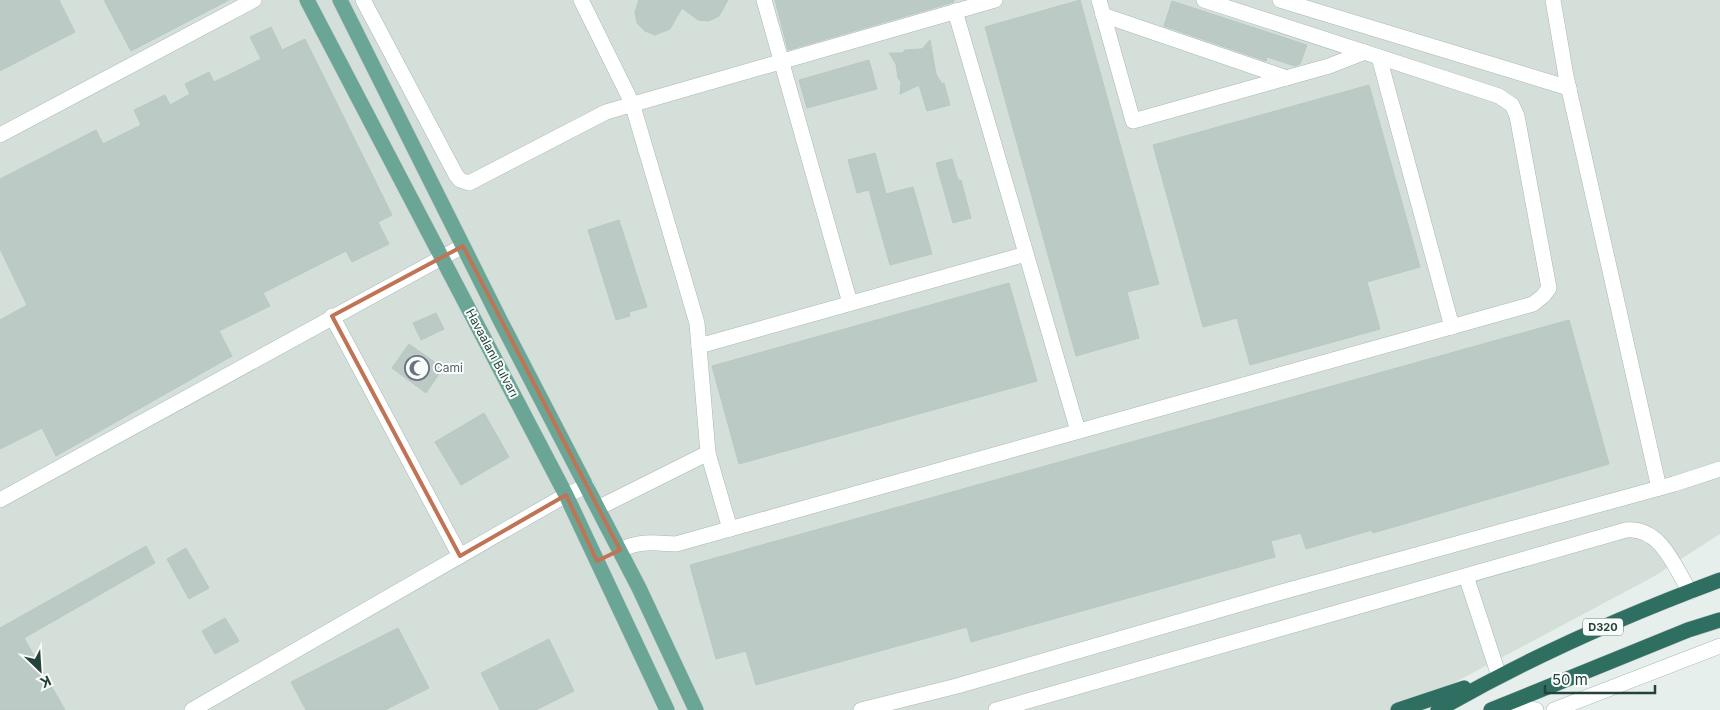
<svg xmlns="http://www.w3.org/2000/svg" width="1720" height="710" font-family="Inter,sans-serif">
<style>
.built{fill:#d4dfda}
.building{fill:#bbcac4;stroke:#b8c9c2}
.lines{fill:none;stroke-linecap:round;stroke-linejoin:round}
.minor-casing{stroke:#a8b8b2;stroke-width:16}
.major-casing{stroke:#c2cac8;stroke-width:16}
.highway-casing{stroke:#c2cac8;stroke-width:16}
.minor{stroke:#fff;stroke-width:15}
.major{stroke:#6aa596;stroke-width:15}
.highway{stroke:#2f6f62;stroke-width:15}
.marked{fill:none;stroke:#c07456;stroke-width:4;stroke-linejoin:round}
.labels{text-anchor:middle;stroke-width:4;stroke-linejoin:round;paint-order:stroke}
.shield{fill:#f7fbf9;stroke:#637a73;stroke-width:1}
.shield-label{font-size:11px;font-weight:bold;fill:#24423a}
.street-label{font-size:12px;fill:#24423a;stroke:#f7fbf9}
.worship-label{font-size:12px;fill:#5b616d;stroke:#f7fbf9;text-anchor:start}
</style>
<rect width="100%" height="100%" fill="#e6efeb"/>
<!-- built -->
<polygon class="built" points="0,0 1720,0 1720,534 1653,577 1403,710 0,710"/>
<!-- building -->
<g class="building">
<polygon points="0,0 59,0 75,32 0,71"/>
<polygon points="104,0 229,0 131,51"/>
<polygon points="639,0 728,0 719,16 709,21 698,20 682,8 670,29 655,35 645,31 637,23 635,12"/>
<polygon points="775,0 954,0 954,2 788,50"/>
<polygon points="1080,0 1159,284 1127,292 1139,338 1076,356 985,27"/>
<polygon points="1172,1 1307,45 1300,64 1295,66 1267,57 1266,61 1164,26"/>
<polygon points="271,27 282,50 305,39 392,215 378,222 389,244 352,262 346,251 263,293 270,306 219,331 232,356 56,456 42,428 0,449 0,320 27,305 0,249 0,179 96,130 103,144 141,125 134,110 165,95 170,105 190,94 185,84 209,72 214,82 261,59 250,37"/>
<polygon points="930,40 936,74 942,84 944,83 950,105 927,111 919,85 900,94 901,82 898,78 896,64 889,53 902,53 905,50 922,49"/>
<polygon points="869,60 877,89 807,108 799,80"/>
<polygon points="1369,85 1420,267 1367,282 1380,329 1250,365 1237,318 1203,327 1153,145"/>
<polygon points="875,153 886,194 913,187 932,254 890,265 869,190 857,193 848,160"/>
<polygon points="952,159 958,180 961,180 971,218 953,223 936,163"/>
<polygon points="619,220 647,307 629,312 630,316 616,320 588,230"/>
<polygon points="1009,283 1037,381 739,464 712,366"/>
<polygon points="436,313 444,329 421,340 413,323"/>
<polygon points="1569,320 1609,464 1373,533 1372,530 1306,549 1301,533 1271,541 1275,557 971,642 967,627 756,685 746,651 716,659 690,565"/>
<polygon points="409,344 443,368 426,393 392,368"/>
<polygon points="484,413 509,457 461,485 435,442"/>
<polygon points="146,546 155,563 24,638 65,710 0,710 0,628"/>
<polygon points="186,548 209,588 189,599 167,559"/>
<polygon points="225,618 239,641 215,654 202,631"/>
<polygon points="398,628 429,688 385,710 306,710 291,682"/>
<polygon points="549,639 574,691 536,710 500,710 481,673"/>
</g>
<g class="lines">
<defs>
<g id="minor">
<polyline points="363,0 456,175 460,180 469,183 606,112 995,0"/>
<polyline points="581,0 632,103 697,323 708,453 730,529"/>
<polyline points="764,0 850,303"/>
<polyline points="1099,0 1133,121 1329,66 1365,52"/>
<polyline points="1280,0 1569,88"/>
<polyline points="1553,0 1566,76 1659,488"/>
<polyline points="955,11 1078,431"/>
<polyline points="1103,15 1287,78"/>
<polyline points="1379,57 1452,327"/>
<polyline points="0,135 254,0"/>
<polyline points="332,316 460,556"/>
<polyline points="699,346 1026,254"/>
<polyline points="0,500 463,246"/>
<polyline points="598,508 708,453"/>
<path d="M 620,550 C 641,540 653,543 676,544 L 1533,304 L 1543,296 L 1549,288 L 1517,116 L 1512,105 L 1499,96 L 1204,0"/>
<polyline points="1466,576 1499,676"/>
<polyline points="1507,704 1536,710"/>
<polyline points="192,710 566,495 587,486"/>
<polyline points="861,710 957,686 1278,593 1674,484 1720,469"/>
<path d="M 996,710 L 1626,530 C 1661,527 1674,566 1690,592"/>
<polyline points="1554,710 1720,646"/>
</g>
<g id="major">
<polyline points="307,0 566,495 667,710"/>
<polyline points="340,0 500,320 639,588 696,710"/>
</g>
<g id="highway">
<polyline points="1398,710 1464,688"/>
<path d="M 1438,710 C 1528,658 1623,616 1720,580"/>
<polyline points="1491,710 1688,630 1720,620"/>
</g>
</defs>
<!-- minor casing -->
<use href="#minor" class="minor-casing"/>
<!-- major casing -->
<use href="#major" class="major-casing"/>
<!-- highway casing -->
<use href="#highway" class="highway-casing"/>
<!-- minor -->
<use href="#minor" class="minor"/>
<!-- major -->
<use href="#major" class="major"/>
<!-- highway -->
<use href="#highway" class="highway"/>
</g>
<!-- marked area -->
<path class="marked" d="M 463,246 L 620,550 L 597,561 L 566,495 L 460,556 L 332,316 Z"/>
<!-- icons -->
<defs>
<symbol id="mosque-ring" viewBox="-11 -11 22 22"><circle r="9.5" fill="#f7fbf9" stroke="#6b7280" stroke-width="1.5"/><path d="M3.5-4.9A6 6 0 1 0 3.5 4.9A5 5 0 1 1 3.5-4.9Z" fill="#6b7280"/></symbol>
</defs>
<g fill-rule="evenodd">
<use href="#mosque-ring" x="403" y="354" width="28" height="28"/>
</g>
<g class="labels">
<!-- shield labels -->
<rect class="shield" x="1583" y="618.5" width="40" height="17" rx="4"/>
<g class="shield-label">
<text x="1603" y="631">D320</text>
</g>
<!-- street labels -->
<g class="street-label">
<text transform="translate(492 353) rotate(62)" y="4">Havaalanı Bulvarı</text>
</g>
<!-- worship labels -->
<g class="worship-label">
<text x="434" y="372">Cami</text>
</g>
</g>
<!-- north arrow -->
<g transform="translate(40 670) rotate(155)" stroke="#f7fbf9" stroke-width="4" paint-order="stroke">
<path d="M0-4L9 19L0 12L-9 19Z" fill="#24423a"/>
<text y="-8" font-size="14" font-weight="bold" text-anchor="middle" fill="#24423a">K</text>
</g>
<!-- scale -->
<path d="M1545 685v8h110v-8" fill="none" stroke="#24423a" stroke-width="2.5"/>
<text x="1552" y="685" font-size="15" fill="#24423a" stroke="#f7fbf9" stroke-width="4" paint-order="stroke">50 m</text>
</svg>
